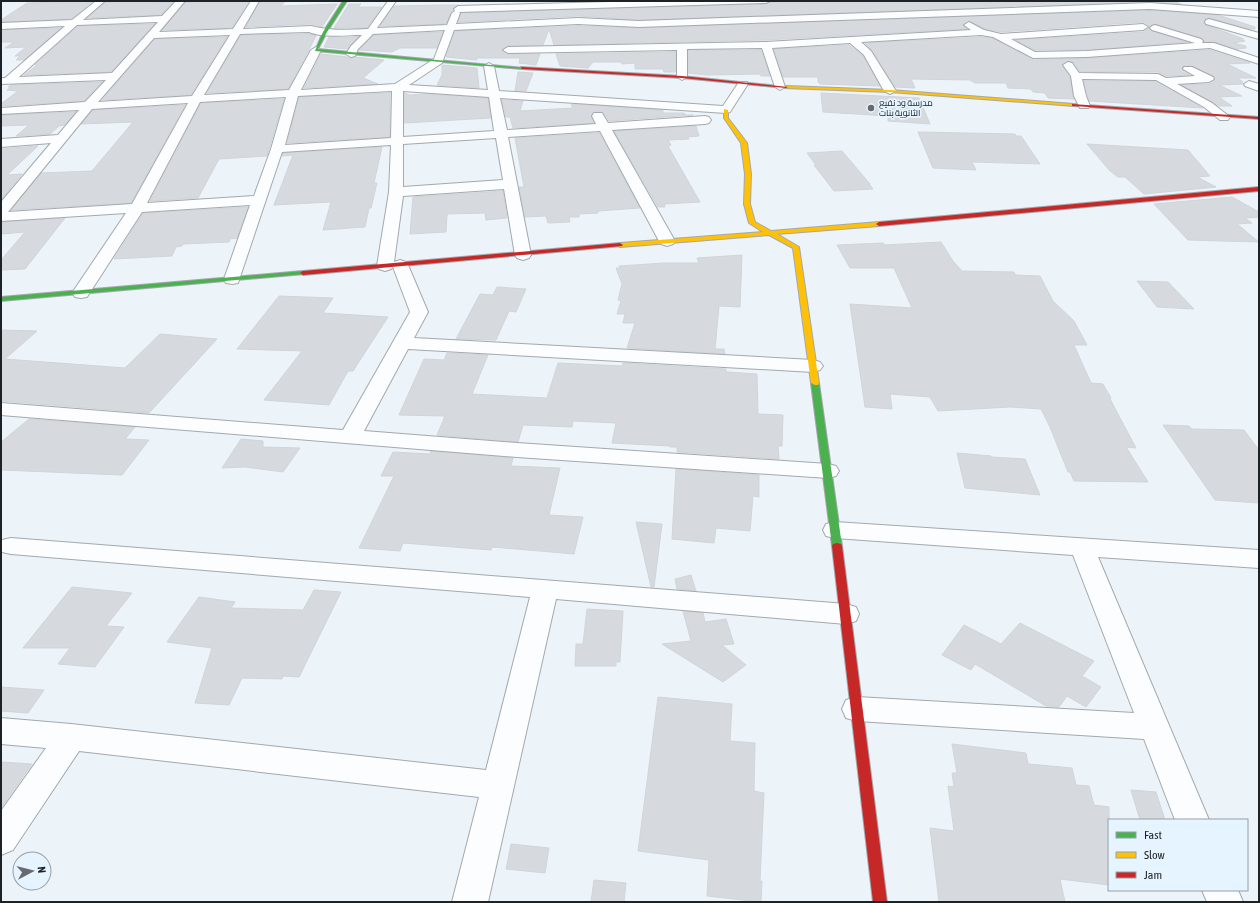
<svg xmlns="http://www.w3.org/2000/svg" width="1260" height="903" font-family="'Asap Condensed',Cairo,sans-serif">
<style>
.building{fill:#d6dadf;stroke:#d0d5da}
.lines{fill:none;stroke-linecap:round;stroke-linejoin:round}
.street-casing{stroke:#a3a9ad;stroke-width:2}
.fast-casing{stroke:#a3a9ad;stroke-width:2}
.slow-casing{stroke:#a3a9ad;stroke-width:2}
.jam-casing{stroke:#a3a9ad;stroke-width:2}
.street{fill:#fcfdfe;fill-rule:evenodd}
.fast{fill:#4caf50;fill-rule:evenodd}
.slow{fill:#ffc107;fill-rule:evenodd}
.jam{fill:#c62828;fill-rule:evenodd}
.poi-dot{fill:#656b70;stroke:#e6f4ff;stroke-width:1.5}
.labels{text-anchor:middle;stroke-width:3.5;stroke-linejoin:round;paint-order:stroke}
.far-poi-label{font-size:9px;fill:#1d2226;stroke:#e6f4ff;text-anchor:start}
</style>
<rect width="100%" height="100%" fill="#ecf3f9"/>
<!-- building -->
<g class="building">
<polygon points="86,1 85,2 92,2 71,19 1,22 1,20 27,3"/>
<polygon points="150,1 147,3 173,2 161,15 87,18 106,2"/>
<polygon points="229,1 249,1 232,28 162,30 186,2"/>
<polygon points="260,1 285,1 281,6 337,4 322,27 311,24 246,27"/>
<polygon points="809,1 1173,1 1181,4 1150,2 639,20 578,16 458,22 461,13 766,4 771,2"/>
<polygon points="349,4 361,4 358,7 382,7 367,28 334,28"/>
<polygon points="443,5 458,5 453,9 453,10 451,12 446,24 380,26 394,6"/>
<polygon points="1150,10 1218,15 1255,27 1255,29 1250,29 1209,18 1205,19 1204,23 1206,25 1244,39 1238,39 1245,41 1233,43 1246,46 1246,48 1237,49 1214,42 1204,42 1201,38 1155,24 1149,26 1143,22 1001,32 985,29 968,21 963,24 967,29 766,40 554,45 549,29 543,45 508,46 502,49 508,54 540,54 536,65 519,63 520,58 476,58 477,60 446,57 455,31 578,26 639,28"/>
<polygon points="155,24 111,72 24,75 37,65 35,65 78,26"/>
<polygon points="61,28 24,60 16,60 20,56 15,56 26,47 5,48 14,42 1,42 1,30"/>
<polygon points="1149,28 1152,31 1187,42 1087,50 1035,50 1016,40 1143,32"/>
<polygon points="443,32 437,48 400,48 392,52 359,50 374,35"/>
<polygon points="309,34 316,36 288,89 207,93 241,35"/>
<polygon points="227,37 191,95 102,100 155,39"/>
<polygon points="329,37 358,37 348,49 324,47"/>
<polygon points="981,37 993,38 1033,60 1087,58 1210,50 1250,63 1227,64 1256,78 1237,78 1243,82 1240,82 1243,84 1219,85 1242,96 1219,97 1232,106 1218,106 1182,85 1209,84 1215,79 1214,76 1192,66 1184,66 1182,68 1190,75 1166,76 1158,72 1080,72 1073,62 1067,61 1062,65 1070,77 1074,99 1048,98 1045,93 1033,92 1031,89 1008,88 1006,83 975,83 970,80 911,79 915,88 895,87 872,50 865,43"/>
<polygon points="849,45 863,56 880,86 820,84 818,82 818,77 783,77 774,49"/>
<polygon points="688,50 761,50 770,76 761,76 759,74 707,75 688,73"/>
<polygon points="676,52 676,72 664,72 663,69 635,69 635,63 622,64 621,62 593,62 588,68 560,66 556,54"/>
<polygon points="321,54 347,57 351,58 355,57 384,60 363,78 378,84 304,88"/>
<polygon points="442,65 477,68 479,88 437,85 442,75"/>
<polygon points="518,72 533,73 526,91 515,91"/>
<polygon points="1084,81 1156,81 1203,108 1089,101"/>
<polygon points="102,82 84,101 1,106 1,104 18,91 7,90 11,87 8,87 11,85"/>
<polygon points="390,93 390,137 287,143 299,97"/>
<polygon points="404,93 410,95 425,94 488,98 491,118 404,123"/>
<polygon points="821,93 919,98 930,124 888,121 888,116 823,112"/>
<polygon points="284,99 267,156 219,159 198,198 150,201 201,103"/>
<polygon points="502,100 523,101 520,111 573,108 571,104 663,110 663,113 684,113 686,115 693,115 609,121 603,112 594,112 591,117 594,123 513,128 510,117 506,117"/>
<polygon points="185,105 131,203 11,210 41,173 92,171 133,122 81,124 93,110"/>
<polygon points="76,112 64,125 59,126 50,134 16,136 29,125 1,126 1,115"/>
<polygon points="696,126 699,136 688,137 689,139 668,140 671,145 668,146 700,202 664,204 665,207 658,207 614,131"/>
<polygon points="918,132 1015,134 1016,136 1021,136 1040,164 972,162 976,170 933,168"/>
<polygon points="599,133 640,208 598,211 598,213 579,214 579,217 569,217 570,222 548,223 546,216 525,217 519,187 524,187 515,138"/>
<polygon points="1087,144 1188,150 1210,176 1197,177 1216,187 1144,194 1125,177 1118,177 1110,171"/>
<polygon points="38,146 7,175 22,174 1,200 1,149"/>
<polygon points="382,147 374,183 377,183 371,208 369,208 365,227 323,230 331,202 274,205 293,155 282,156 283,153"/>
<polygon points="842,151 870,184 869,184 873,189 834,191 814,165 816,165 807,153"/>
<polygon points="503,191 507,218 486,220 485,213 447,214 446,232 410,234 413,197"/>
<polygon points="1232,197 1259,212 1259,217 1245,218 1252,223 1237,224 1259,242 1188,240 1154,204"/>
<polygon points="248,207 237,238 230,239 229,242 183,244 182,246 176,247 172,256 114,259 143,213"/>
<polygon points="65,218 25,269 1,270 1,260 25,232 1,234 1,222"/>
<polygon points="941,242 953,261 962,271 1014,272 1015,275 1040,276 1053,301 1074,321 1087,345 1074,345 1091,383 1103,384 1111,398 1110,399 1136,448 1126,447 1148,482 1074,481 1070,472 1068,472 1050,427 1041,409 1010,407 938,411 930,397 890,394 892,409 865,407 850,304 912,308 894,268 850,268 837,245 883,243 885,245"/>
<polygon points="742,255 740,307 719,306 715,349 724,349 725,354 627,348 635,323 623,323 625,314 617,314 621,301 618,300 622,284 616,268 620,268 619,266 664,263 699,263 697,258"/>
<polygon points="1137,281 1168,282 1194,309 1157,307"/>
<polygon points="497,287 526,289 516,312 509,311 496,340 456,339 480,294 493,295"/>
<polygon points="279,296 333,298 323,313 388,317 353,371 348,371 329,405 264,400 302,351 237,349"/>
<polygon points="1,330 37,331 5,359 125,368 160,334 217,339 149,413 1,401"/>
<polygon points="447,353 488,355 472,394 547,398 558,363 622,366 623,363 726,369 726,372 728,372 757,374 758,414 783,415 782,446 778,446 779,459 677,452 677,447 670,447 670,446 612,443 616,423 573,421 572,427 523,425 518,442 437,435 445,416 399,415 424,359 444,360"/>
<polygon points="29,419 135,427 125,439 149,440 122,475 1,470 1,442"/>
<polygon points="1163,425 1189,426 1192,429 1244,430 1259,450 1259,503 1215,500"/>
<polygon points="241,439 263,441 263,447 300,448 283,472 245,467 222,468"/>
<polygon points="431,451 513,458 511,466 560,468 549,515 583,517 574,554 492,547 491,550 403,543 400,551 359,548 394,476 381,476 393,452 430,454"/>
<polygon points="957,453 991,456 992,457 1025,459 1040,495 965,488"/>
<polygon points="676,469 759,475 759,497 753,496 750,531 716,528 714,543 672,539"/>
<polygon points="636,522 662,524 654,587 651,587"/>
<polygon points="691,575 696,591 677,589 675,579"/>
<polygon points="72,587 132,593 106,626 124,627 95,667 58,664 70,648 23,648"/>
<polygon points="314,590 341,592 299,677 283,676 282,679 242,678 229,705 195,703 212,648 167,642 199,597 235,602 231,608 303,610"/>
<polygon points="587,609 623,611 620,662 616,662 616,666 575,666 576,644 583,644"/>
<polygon points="683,611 703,613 705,622 726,619 734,644 722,645 746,665 723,682 662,644 691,641"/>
<polygon points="1020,623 1094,661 1082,676 1101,687 1086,707 1067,696 1059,707 1046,706 975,664 971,670 942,655 964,625 1001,644"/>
<polygon points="1,687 44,690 28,713 1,711"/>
<polygon points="658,697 732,704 730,741 755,743 754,791 764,793 760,881 762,881 761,902 707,896 709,860 638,851"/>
<polygon points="952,744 1026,753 1028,764 1072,768 1076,785 1089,786 1094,805 1109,807 1109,885 1060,879 1065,902 939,902 930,828 954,831 948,786 954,787 952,773 957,773"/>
<polygon points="1,762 32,764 1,808"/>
<polygon points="1131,790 1156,792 1165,820 1140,820"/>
<polygon points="511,844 549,848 545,873 506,869"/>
<polygon points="594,880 626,883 624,902 591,902"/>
</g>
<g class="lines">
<defs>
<g id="street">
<path d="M 96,1 L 105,1 L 83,20 L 162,16 L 176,1 L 185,1 L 159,32 L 233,29 L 251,1 L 259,1 L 243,29 L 311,26 C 330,31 348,30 368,29 L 388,1 L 396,1 L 377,28 L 447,25 L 452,13 L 455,11 L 454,9 L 458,6 L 646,1 L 770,1 L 766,3 L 459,12 L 460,13 L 456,24 L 578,18 L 639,21 L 1150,3 L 1259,11 L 1259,17 L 1150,9 L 639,27 L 578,24 L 454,30 L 442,63 L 409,85 L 488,90 L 484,66 L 489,63 L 494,66 L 499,91 L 723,106 L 739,82 L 747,82 L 748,84 L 730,112 L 726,113 L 500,98 L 507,130 L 596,124 L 592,116 L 594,113 L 602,113 L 608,123 L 705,116 L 709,117 L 711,120 L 709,123 L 705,124 L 612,130 L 675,241 L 673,244 L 667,246 L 661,244 L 659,241 L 600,131 L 508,137 L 531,255 L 529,258 L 523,260 L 517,258 L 515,255 L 504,189 L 403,196 L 394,262 L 400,260 L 406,262 L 408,265 L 428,312 L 414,338 L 813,360 L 820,362 L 823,366 L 820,370 L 813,372 L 408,349 L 364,431 L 517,443 L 828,464 L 836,466 L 839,471 L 836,476 L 828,478 L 517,457 L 1,415 L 1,403 L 343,430 L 410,312 L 393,267 L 391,269 L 385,271 L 379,269 L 377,266 L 389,192 L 391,145 L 282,152 L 238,283 L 232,284 L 226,283 L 224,279 L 250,205 L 142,212 L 87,297 L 81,298 L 75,297 L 72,293 L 126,213 L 1,221 L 1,202 L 51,143 L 1,147 L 1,139 L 58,135 L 79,110 L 1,114 L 1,108 L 85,102 L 106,80 L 1,84 L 1,78 L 5,78 L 65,26 L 1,29 L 1,23 L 72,20 ZM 158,22 L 112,73 L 19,77 L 77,25 ZM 445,30 L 434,59 L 395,84 L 301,90 L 321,50 L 316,47 L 311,50 L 289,90 L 204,95 L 240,34 L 309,32 C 322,38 347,35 362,35 L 351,46 L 346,54 L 351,57 L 355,56 L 358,49 L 373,34 ZM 230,35 L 192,96 L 98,102 L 154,38 ZM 392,91 L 391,138 L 285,145 L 298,96 ZM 403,91 L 489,97 L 494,131 L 403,137 ZM 286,97 L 271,149 L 254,196 L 147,203 L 200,102 ZM 188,103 L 132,204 L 8,212 L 92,109 ZM 496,138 L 503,180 L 403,187 L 403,144 Z"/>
<polygon points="1209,19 1259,33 1259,39 1206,24 1205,22 1206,20"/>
<polygon points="969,22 984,30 1001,34 1143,24 1148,27 1143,30 1011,39 1035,52 1087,51 1195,43 1152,30 1150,28 1152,26 1155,25 1201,39 1203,41 1202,43 1214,43 1259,58 1259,64 1210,48 1087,57 1033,58 993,37 981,35 861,42 871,51 896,91 890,94 884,91 864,55 850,43 772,48 785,87 780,90 775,87 762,48 687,49 687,77 682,80 677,77 677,50 508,53 503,50 508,47 766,42 971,30 964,25"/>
<polygon points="1068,62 1072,63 1079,73 1158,74 1166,78 1195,76 1183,69 1184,67 1192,67 1213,77 1214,79 1209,82 1177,84 1212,103 1230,117 1228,120 1220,120 1204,107 1156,80 1082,79 1086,96 1090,106 1088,108 1080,108 1074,96 1071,76 1063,65"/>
<polygon points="1249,81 1259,84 1259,91 1245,86 1244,84"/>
<polygon points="835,522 1259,550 1259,568 1098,557 1209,820 1175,820 1144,739 857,721 846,718 842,709 846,700 857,697 1134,713 1073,555 835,538 826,536 823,530 826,524"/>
<polygon points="11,538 846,604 856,607 859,614 856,621 846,624 556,599 488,902 452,902 479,797 79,751 13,850 1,855 1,811 46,748 1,744 1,718 71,724 486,770 530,597 11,554 2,552 1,542 2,540"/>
<polygon points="1202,890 1238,890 1243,902 1207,902"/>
</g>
<g id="fast">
<polygon points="343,1 347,1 327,32 318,49 524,68 522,69 315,51 323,32"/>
<polygon points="303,271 306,273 305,274 1,301 1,297"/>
<polygon points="812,381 815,381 819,383 842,546 841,548 833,548 832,546 811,383"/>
</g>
<g id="slow">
<polygon points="786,86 890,90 1074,104 1076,105 1074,106 890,92 784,88"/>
<polygon points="724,109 728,110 728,118 747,143 751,174 750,204 755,222 771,231 879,222 882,224 879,226 777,234 799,247 819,383 818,385 815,385 811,383 793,248 769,235 620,247 617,245 620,243 763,232 749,223 744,204 745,174 741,143 724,118"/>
</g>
<g id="jam">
<polygon points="521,67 682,76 788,87 786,88 682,78 522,69"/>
<polygon points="1072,104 1259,117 1259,119 1074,106 1072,106"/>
<polygon points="1259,187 1259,191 879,226 876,224 879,222"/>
<polygon points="620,243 623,245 622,246 303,275 300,273 303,271"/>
<polygon points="837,543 841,544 842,546 887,902 873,902 832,546 833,544"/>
</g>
</defs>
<!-- street casing -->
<use href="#street" class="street-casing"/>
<!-- fast casing -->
<use href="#fast" class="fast-casing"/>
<!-- slow casing -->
<use href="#slow" class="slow-casing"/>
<!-- jam casing -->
<use href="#jam" class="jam-casing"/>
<!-- street -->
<use href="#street" class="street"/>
<!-- fast -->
<use href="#fast" class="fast"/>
<!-- slow -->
<use href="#slow" class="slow"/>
<!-- jam -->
<use href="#jam" class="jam"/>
</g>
<!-- markers -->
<circle class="poi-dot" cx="871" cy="108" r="4"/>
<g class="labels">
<!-- far-poi labels -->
<g class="far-poi-label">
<text x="879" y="106">مدرسة ود نفيع<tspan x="879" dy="10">الثانوية بنات</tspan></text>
</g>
</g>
<!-- border -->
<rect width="1260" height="903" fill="none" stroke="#1d2226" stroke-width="4"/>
<!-- legend -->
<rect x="1108" y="819" width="140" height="72" fill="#e6f4ff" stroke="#96a0a8"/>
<rect x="1116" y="832" width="20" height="6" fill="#4caf50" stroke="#96a0a8"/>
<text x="1144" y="839" font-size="12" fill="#1d2226">Fast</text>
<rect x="1116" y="852" width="20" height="6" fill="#ffc107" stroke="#96a0a8"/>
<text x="1144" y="859" font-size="12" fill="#1d2226">Slow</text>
<rect x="1116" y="872" width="20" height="6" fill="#c62828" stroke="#96a0a8"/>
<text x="1144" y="879" font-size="12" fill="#1d2226">Jam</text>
<!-- north arrow -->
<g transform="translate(32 871) rotate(83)"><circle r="19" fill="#e6f4ff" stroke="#96a0a8"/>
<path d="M0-3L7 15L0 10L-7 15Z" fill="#656b70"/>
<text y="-6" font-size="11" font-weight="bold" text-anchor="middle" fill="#1d2226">N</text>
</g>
</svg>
